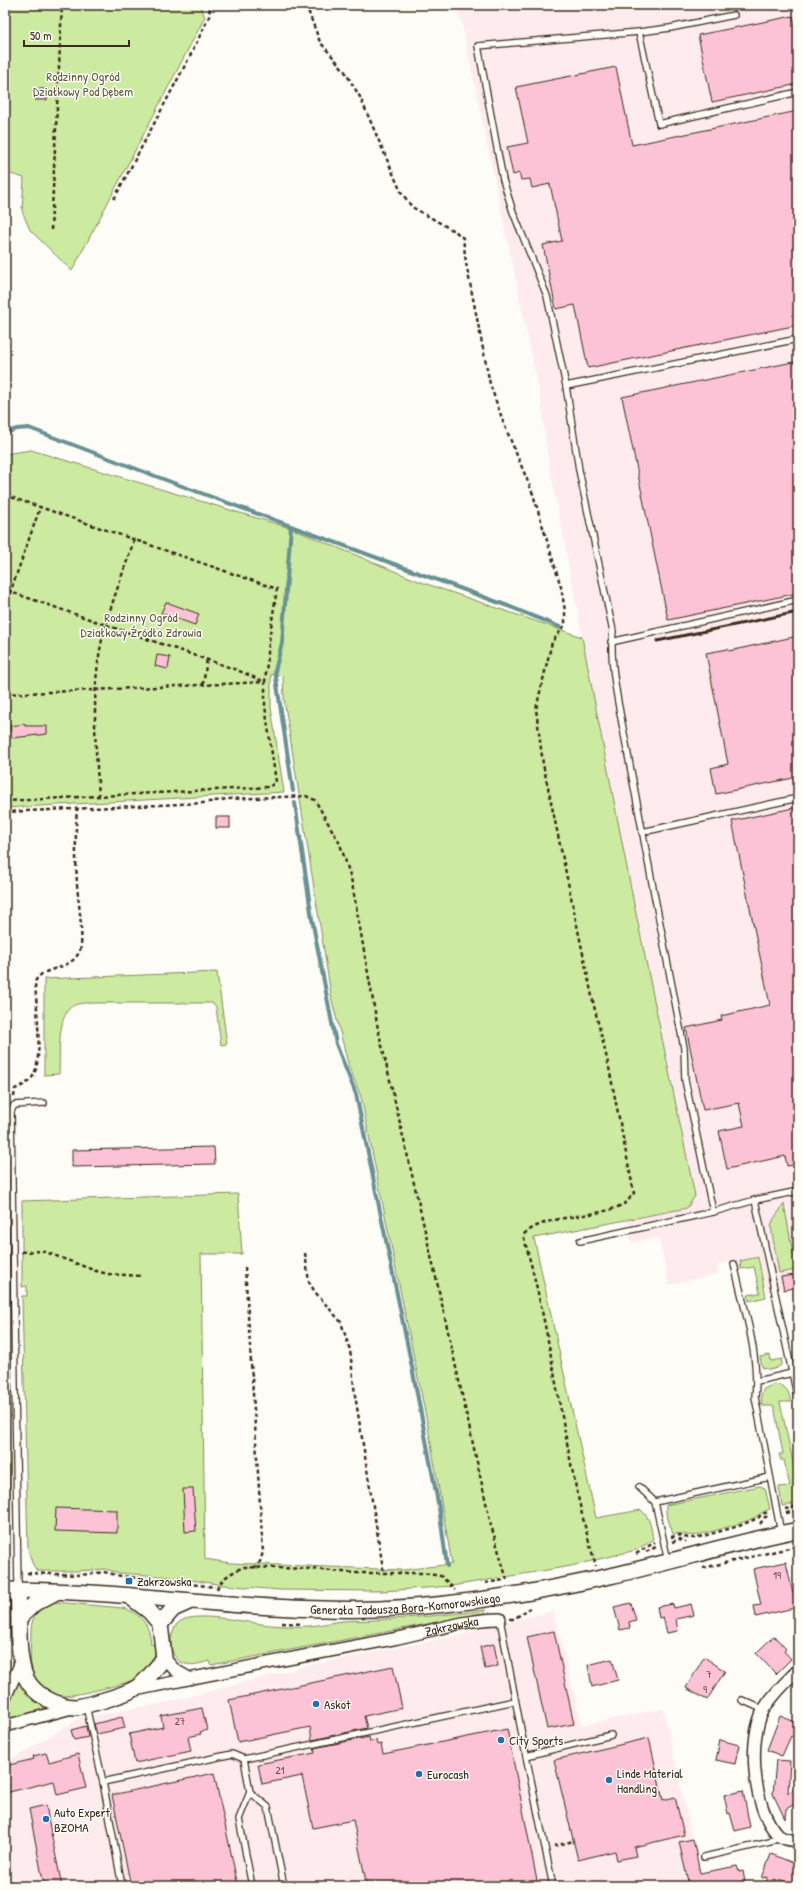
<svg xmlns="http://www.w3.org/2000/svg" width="803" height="1891" font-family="'Patrick Hand',sans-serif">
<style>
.built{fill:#fdebed}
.green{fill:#cdeaa1;stroke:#848a60}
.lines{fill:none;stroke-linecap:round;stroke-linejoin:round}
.stream{stroke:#689192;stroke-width:4}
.building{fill:#fcc3d6;stroke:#3b2a1e}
.lane-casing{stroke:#3b2a1e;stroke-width:8}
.street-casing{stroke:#3b2a1e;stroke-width:14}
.secondary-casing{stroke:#3b2a1e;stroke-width:18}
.path{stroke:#3b2a1e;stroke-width:2.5;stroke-dasharray:4 3;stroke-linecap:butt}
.lane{stroke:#fdfcf7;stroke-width:5.5}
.street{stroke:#fdfcf7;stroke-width:11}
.secondary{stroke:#fdfcf7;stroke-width:15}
.rail{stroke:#3b2a1e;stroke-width:3}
.poi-dot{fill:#1f6fb2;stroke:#fdfcf7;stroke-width:1.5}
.labels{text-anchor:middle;stroke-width:3;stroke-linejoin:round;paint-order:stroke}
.number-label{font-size:11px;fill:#6b504c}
.park-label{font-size:13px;fill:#605a3f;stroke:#fdfcf7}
.poi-label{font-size:13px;fill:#3b2a1e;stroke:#fdfcf7;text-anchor:start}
.street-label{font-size:13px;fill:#3b2a1e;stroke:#fdfcf7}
</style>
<rect width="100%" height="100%" fill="#fdfcf7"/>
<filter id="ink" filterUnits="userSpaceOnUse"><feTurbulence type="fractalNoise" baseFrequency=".025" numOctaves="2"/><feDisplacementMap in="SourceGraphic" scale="8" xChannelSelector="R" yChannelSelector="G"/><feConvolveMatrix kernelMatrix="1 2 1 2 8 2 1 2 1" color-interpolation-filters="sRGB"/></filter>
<g filter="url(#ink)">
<!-- built -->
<g class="built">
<polygon points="458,5 798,5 798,1286 767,1292 759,1256 717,1265 718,1274 669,1285 659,1237 631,1243 626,1220 687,1208 634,904 548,458 541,399"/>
<polygon points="553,1611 582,1725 663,1709 703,1886 5,1886 5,1760 16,1757 80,1718 168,1702 311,1665 452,1637"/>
</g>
<!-- green -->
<g class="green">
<polygon points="5,5 200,5 205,17 72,271 30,230 22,211 24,178 5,172"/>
<path d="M 31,450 L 290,528 L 421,582 L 582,637 L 634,904 L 695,1196 L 687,1208 L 534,1238 L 596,1518 L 641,1510 C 651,1518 651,1528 653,1540 L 636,1550 L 571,1566 L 452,1586 L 383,1591 L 279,1590 L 223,1585 L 172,1577 L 120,1573 L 105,1569 L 78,1571 L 37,1571 L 32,1563 L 28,1549 L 22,1296 L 27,1296 L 27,1286 L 22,1287 L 22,1201 L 238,1194 L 242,1254 L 201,1254 L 205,1559 L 230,1563 L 403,1570 L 452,1564 L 428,1427 L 361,1097 L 349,1067 L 332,1001 L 284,699 L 283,676 L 271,674 L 271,708 L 284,792 L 5,808 L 5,454 Z"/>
<path d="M 217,972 L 227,1044 L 221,1045 L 216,1007 L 213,1003 L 83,1003 C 78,1004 72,1005 69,1009 C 57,1022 60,1057 59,1074 L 44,1075 L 44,979 Z"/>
<polygon points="784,1204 796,1270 779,1273 771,1227 773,1220"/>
<polygon points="758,1257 766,1297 749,1301 748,1295 760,1293 754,1267 741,1269 740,1261"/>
<polygon points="5,1285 8,1419 5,1419"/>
<path d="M 770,1355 L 771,1361 L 782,1359 L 781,1365 C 774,1370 770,1371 762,1367 L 760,1357 Z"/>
<path d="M 774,1384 C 786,1385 789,1391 791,1402 L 780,1402 L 798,1485 L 798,1503 L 782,1506 L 779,1487 L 790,1486 L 784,1460 L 781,1460 L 779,1454 L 783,1454 L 774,1406 L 762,1406 L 761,1394 L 764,1389 Z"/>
<polygon points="5,1426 8,1426 10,1504 5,1512 5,1552"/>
<path d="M 760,1486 L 765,1488 L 770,1509 C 764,1511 762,1513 757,1516 C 746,1523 710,1532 697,1535 C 689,1537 681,1532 673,1534 L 666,1513 L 666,1505 Z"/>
<path d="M 55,1602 L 123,1608 C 141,1614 150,1625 151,1644 L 155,1645 C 156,1657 153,1663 144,1671 C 142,1674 139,1678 136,1679 C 126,1684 67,1698 59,1696 C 49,1693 37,1683 34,1675 C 28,1662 31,1645 31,1632 C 31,1616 39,1605 55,1602 Z"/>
<path d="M 486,1610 L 485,1613 L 454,1619 L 211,1665 L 210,1661 C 202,1663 193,1666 186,1664 C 169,1661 167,1636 177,1624 C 191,1608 250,1624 271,1625 C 284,1626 298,1627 310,1626 C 321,1625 332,1622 343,1621 C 353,1620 364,1621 374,1620 C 411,1618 448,1615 486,1610 Z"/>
<polygon points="20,1679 53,1709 5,1721 5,1704 11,1696"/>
</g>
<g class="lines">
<!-- stream -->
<g class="stream">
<polyline points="5,433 17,429 29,428 171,482 508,606 560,627"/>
<polyline points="291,526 282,643 275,671 293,791"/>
<polyline points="295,803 312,919 336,1044 356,1094 412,1367 439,1508 447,1566"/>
</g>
</g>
<!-- building -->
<g class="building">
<polygon points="793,16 798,39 798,84 712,102 698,35"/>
<polygon points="616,67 632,145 798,111 798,325 588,368 575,305 556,309 543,245 562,241 550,184 532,188 530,179 521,180 519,173 513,175 507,147 528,143 516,87"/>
<polygon points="36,89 47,89 47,100 35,100"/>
<polygon points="798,361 798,593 668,620 622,397"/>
<polygon points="166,602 199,614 195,625 161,613"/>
<polygon points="798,636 798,777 716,794 711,768 728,764 706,653 728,649 729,651"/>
<polygon points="157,655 170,657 168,669 155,666"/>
<polygon points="25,724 25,726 47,726 47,734 12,738 10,726"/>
<polygon points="798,807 798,1164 787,1166 785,1156 727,1169 719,1131 744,1126 739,1103 703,1110 686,1028 722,1020 721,1016 770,1005 732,821"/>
<rect x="216" y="817" width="14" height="11"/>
<polygon points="214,1147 215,1164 72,1167 72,1150"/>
<polygon points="795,1275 797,1287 784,1290 781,1277"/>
<polygon points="183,1489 193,1489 196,1531 185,1532"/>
<polygon points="56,1508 117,1510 117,1533 55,1531"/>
<polygon points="786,1562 793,1594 798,1593 798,1607 756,1617 754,1606 761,1605 753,1569"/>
<polygon points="631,1603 636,1620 629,1622 630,1628 620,1630 614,1607"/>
<polygon points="673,1604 674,1608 691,1604 694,1615 676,1619 678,1631 667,1633 663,1617 659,1618 657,1607"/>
<polygon points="554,1631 574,1724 547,1729 527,1637"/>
<polygon points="774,1636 786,1649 784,1651 791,1659 776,1674 756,1653"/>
<polygon points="494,1644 498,1666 485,1669 480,1647"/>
<polygon points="704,1657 725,1671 707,1700 686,1688"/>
<polygon points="612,1659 618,1680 592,1687 588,1665"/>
<polygon points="393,1666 402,1708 364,1716 367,1728 312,1740 310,1727 238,1742 229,1700"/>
<polygon points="202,1708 207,1730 200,1732 201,1734 188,1737 191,1751 135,1763 129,1734 163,1727 161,1716"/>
<polygon points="780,1716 798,1723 798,1739 791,1736 782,1756 767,1750"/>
<polygon points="122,1717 125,1728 97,1734 94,1724"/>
<polygon points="86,1726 88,1737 74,1740 71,1730"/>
<polygon points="507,1729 538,1886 367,1886 353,1820 313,1828 302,1776 262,1784 258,1764 315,1753 314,1748 369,1737 370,1742 376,1740 377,1745 381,1744 383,1754"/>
<polygon points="649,1738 663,1800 675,1797 684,1835 634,1847 636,1856 617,1860 615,1851 578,1860 554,1760"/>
<polygon points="720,1740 739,1745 735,1764 716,1760"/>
<polygon points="46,1753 49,1762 78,1754 86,1788 57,1795 54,1781 5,1793 5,1766 34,1759 33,1756"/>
<polygon points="776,1760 790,1761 788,1793 798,1787 798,1802 786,1809 785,1819 773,1794"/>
<polygon points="214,1773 238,1886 131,1886 112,1795"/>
<polygon points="743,1791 750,1827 735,1831 730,1813 728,1814 724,1795"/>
<polygon points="46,1805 49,1823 62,1886 44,1886 29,1809"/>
<polygon points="693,1839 700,1873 737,1866 739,1872 743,1871 745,1882 741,1882 742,1886 689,1886 679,1842"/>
<polygon points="771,1854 798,1865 798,1875 794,1885 780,1879 779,1886 767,1886 767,1877 762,1878"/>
</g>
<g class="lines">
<defs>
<g id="lane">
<polyline points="639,32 670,28 734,15"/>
<path d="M 798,92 L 659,124 L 639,32 L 478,46 L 503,180 L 513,212 L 547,296 L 566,386 L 579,470 L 613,631 C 608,665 622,720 628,755 C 646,853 665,950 684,1048 L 685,1080 L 713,1212 L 755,1200 L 798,1191"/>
<polyline points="566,386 798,339"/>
<polyline points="611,642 798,600"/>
<polyline points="642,832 798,798"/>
<polyline points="755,1200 798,1400"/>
<polyline points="580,1241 713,1212"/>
<path d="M 734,1264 C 743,1304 760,1357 755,1397 L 781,1533"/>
<polyline points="757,1381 792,1373"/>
<polyline points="639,1487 655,1502 668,1561"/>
<polyline points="655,1502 770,1477"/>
<polyline points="18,1590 11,1112 14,1105 44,1103"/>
<polyline points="500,1619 526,1756 553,1886"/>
<polyline points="742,1700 764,1710"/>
<polyline points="86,1706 103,1782"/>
<polyline points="526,1756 611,1735"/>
<polyline points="244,1759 515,1701"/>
<polyline points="250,1792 239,1819 252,1886"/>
<polyline points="704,1857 770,1842 778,1836"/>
<polyline points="122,1886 103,1782 232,1754 244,1759 250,1792 268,1807 284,1886"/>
</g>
<g id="street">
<polyline points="164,1658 175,1670 189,1678"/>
<path d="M 798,1670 C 786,1682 773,1694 764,1709 C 747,1739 753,1810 778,1835 C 783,1840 791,1840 798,1841"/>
<path id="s1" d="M 135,1690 C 221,1672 307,1655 393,1639 C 429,1632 464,1619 500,1619"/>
<polyline points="5,1698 21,1662"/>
<polyline points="5,1726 72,1708"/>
</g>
<g id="secondary">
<path id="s2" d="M 5,1590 C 130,1590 254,1613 379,1609 C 456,1606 535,1593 610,1576 C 673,1562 735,1542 798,1530"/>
<path d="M 18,1590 C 20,1614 16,1657 26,1678 C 34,1695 57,1707 76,1707 C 86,1706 123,1695 132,1690 C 145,1684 155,1669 164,1658 L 160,1624 L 149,1611 L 129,1596"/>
<polyline points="20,1617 35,1603 56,1592"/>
<polyline points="160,1624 173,1609 191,1601"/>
</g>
</defs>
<!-- lane casing -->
<use href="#lane" class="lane-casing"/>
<!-- street casing -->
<use href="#street" class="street-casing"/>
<!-- secondary casing -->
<use href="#secondary" class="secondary-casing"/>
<!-- path -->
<g class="path">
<path d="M 306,5 L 320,42 L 344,70 L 360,97 L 401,192 L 412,207 L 456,232 L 463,238 L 466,263 L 490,384 L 504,424 L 533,494 L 561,587 L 565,611 L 565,625 L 552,642 L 536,709 L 543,764 L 594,1006 L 608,1063 L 634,1193 C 631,1196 628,1202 624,1204 C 594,1220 548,1212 523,1235 C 555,1343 563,1458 596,1566"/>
<polyline points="114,199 190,56 209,17 210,5"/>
<polyline points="51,230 62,5"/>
<polyline points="5,495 277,589 270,633 265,682 237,670 5,590"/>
<polyline points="5,607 40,508"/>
<polyline points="203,685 207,659"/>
<polyline points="5,694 265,682 265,706 276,782 269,787 5,801"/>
<path d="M 99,797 C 95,740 90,679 106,624 C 114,596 125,568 134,540"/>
<polyline points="5,812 203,803 227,799 306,796 315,800 340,844 351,878 378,1029 437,1282 491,1525 507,1580"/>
<path d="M 14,1097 L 15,1089 C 22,1086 31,1082 34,1074 C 43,1056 36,1003 35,982 C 42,965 72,972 80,950 C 84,939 78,898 77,885 C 76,859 75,834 77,808"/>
<polyline points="21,1252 43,1251 96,1271 108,1274 142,1276"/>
<polyline points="305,1253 309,1282 315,1292 341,1322 350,1350 355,1395 384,1574"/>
<polyline points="245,1267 263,1552 260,1562 254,1568"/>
<polyline points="798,1290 794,1291 798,1309"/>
<polyline points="785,1509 798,1506"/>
<polyline points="786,1513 798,1511"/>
<polyline points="760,1524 765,1517 770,1516"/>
<polyline points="671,1537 680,1535 688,1538 696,1538 739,1526 758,1518 762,1514 768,1512"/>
<polyline points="672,1542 680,1539 686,1542"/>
<polyline points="646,1552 656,1547"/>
<polyline points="636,1554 655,1542"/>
<polyline points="703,1568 798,1546"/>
<polyline points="27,1573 80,1575 104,1572 121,1576 215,1587"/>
<polyline points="485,1583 504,1580"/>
<path d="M 217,1589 C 221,1578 234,1571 244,1567 L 311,1569 L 354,1573 L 422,1573 L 441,1576 L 455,1590"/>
<polyline points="510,1619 514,1619 530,1608"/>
<polyline points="282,1623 303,1624"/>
<polyline points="554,1846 573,1841"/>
</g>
<!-- lane -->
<use href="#lane" class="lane"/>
<!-- street -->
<use href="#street" class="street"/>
<!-- secondary -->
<use href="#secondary" class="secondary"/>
<!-- rail -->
<polyline class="rail" points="657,641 798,612"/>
</g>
</g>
<!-- markers -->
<g class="poi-dot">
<rect x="125" y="1577" width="8" height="8" rx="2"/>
<circle cx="316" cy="1704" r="4"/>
<circle cx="501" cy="1740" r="4"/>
<circle cx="419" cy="1774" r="4"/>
<circle cx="609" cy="1780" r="4"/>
<circle cx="46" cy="1819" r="4"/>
</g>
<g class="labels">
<!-- number labels -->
<g class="number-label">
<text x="777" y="1579">19</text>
<text x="709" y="1678">7</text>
<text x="705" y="1693">9</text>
<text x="180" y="1725">27</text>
<text x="280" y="1774">21</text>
</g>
<!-- park labels -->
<g class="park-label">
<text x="83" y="81">Rodzinny Ogród<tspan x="83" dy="15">Działkowy Pod Dębem</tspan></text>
<text x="141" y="622">Rodzinny Ogród<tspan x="141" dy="15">Działkowy Źródło Zdrowia</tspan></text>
</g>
<!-- poi labels -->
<g class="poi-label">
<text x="137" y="1586">Zakrzowska</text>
<text x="324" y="1709">Askot</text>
<text x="509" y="1745">City Sports</text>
<text x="617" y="1778">Linde Material<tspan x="617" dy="15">Handling</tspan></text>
<text x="427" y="1779">Eurocash</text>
<text x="54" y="1817">Auto Expert<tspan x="54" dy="15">BZOMA</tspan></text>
</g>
<!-- street labels -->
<g class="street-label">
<text dy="5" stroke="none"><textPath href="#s2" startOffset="401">Generała Tadeusza Bora-Komorowskiego</textPath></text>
<text dy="5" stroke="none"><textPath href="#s1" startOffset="323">Zakrzowska</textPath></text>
</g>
</g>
<!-- margin -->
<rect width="803" height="1891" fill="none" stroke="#fdfcf7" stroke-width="20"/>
<rect x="10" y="10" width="783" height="1871" fill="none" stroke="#3b2a1e" stroke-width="1.5" filter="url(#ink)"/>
<!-- scale -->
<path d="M24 40v6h105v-6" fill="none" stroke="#3b2a1e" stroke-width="2"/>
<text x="30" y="40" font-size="12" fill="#3b2a1e" stroke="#fdfcf7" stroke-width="3" paint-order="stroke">50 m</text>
</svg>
